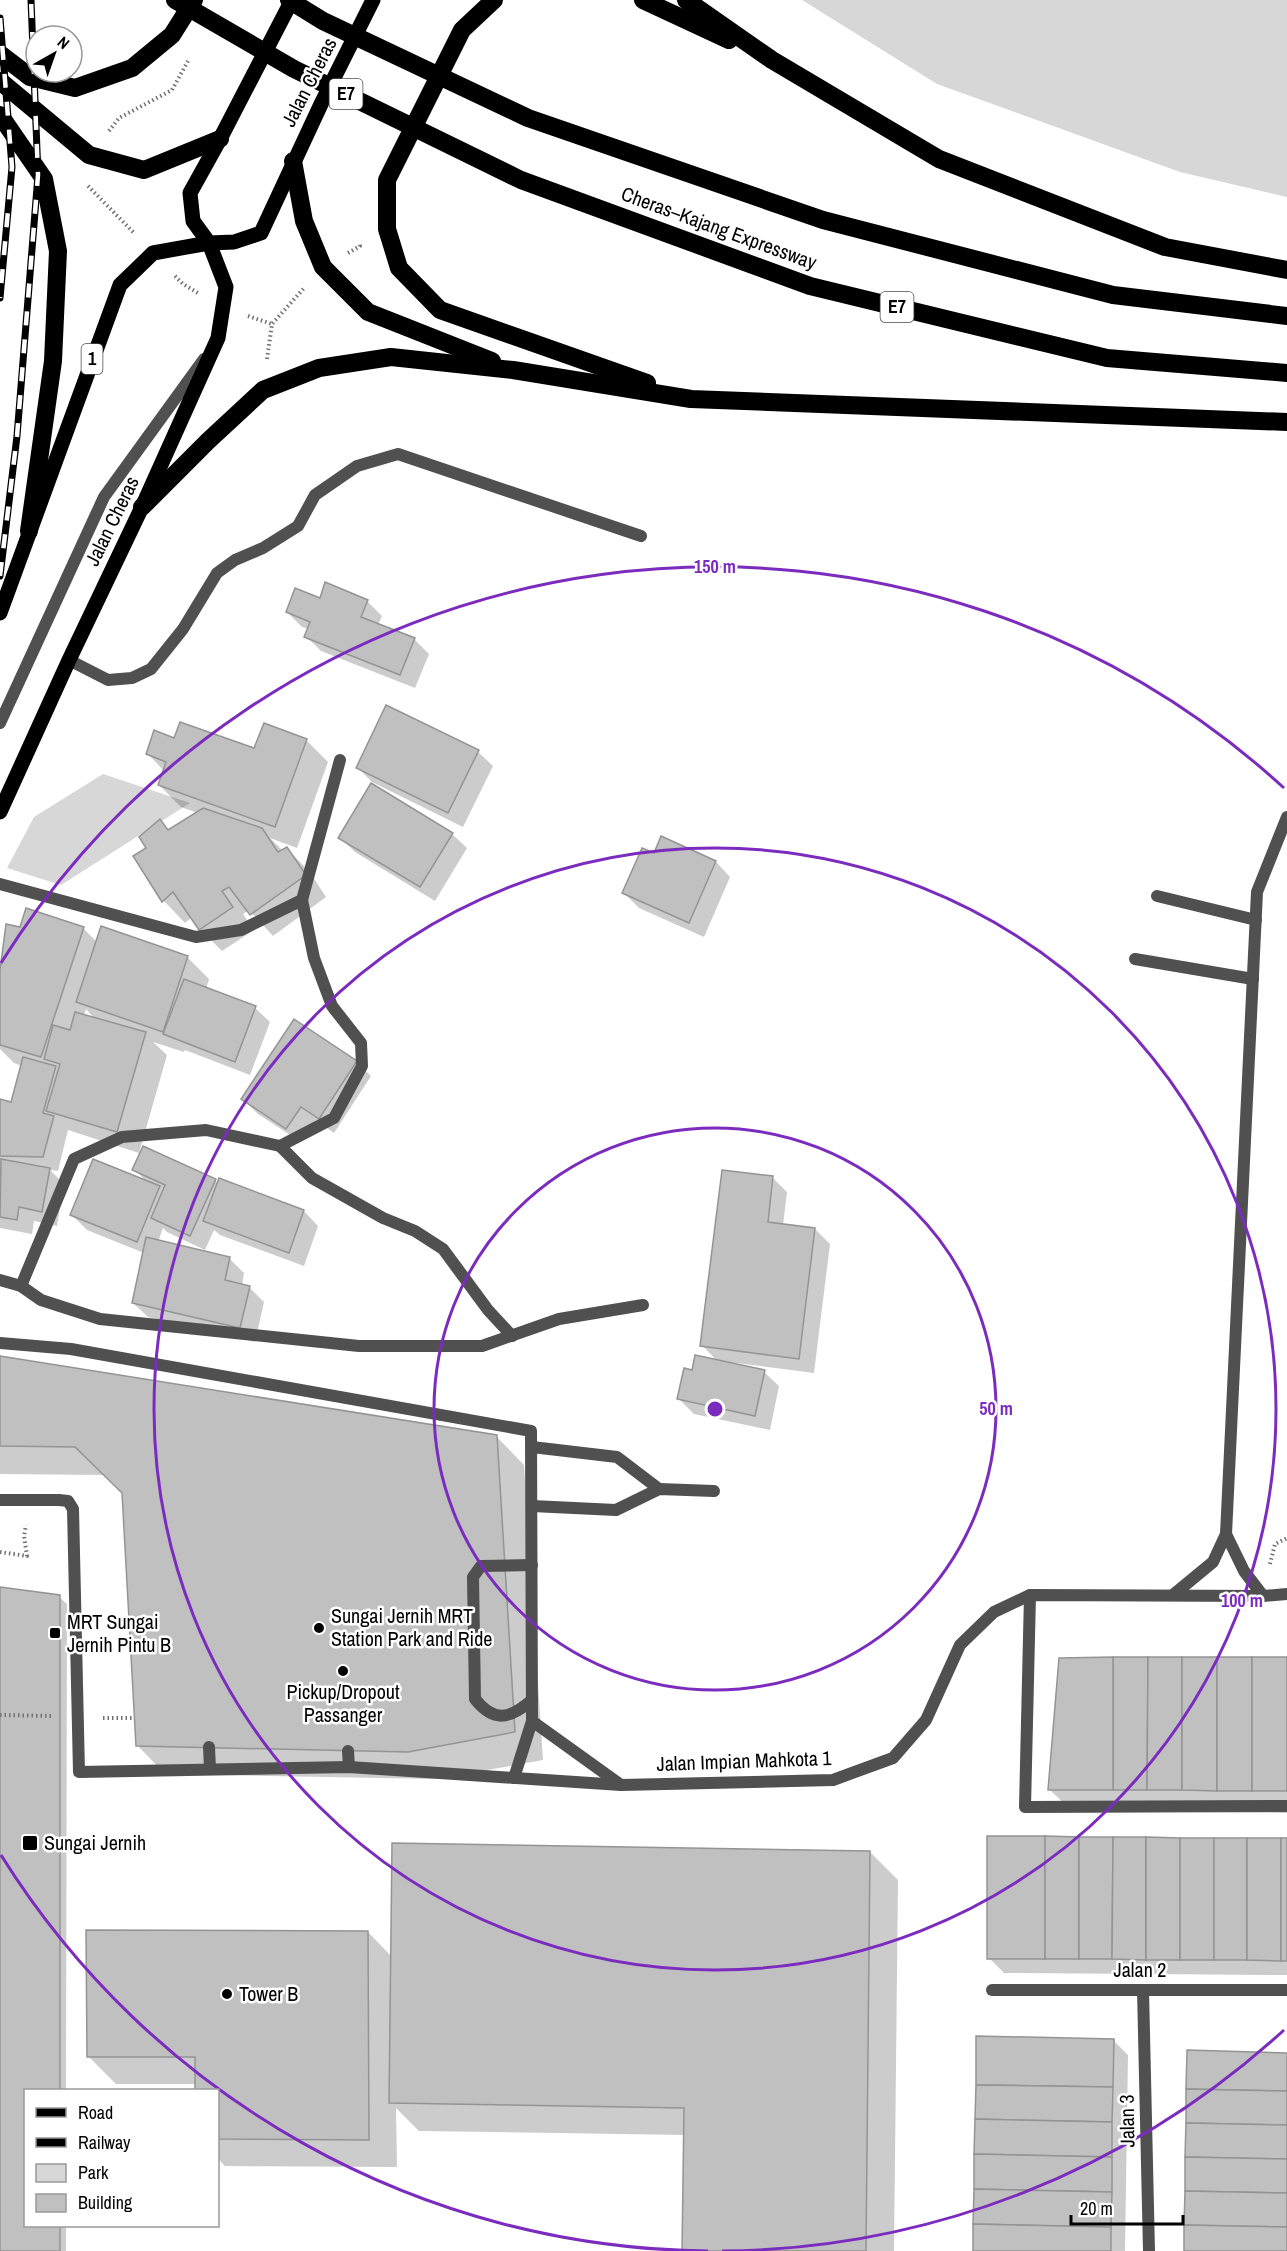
<svg xmlns="http://www.w3.org/2000/svg" width="1287" height="2251" font-family="'Archivo Narrow',sans-serif">
<style>
.green{fill:#d7d7d7}
.shadow{fill:#0003;fill-rule:evenodd}
.building{fill:#c0c0c0;stroke:#949494;stroke-width:1.5}
.lines{fill:none;stroke-linecap:round;stroke-linejoin:round}
.path{stroke:#727272;stroke-width:4;stroke-dasharray:1.5 3;stroke-linecap:butt}
.service{stroke:#505050;stroke-width:12}
.minor{stroke:#505050;stroke-width:12}
.primary{stroke:#000;stroke-width:15}
.motorway{stroke:#000;stroke-width:18}
.rail-casing{stroke:#000;stroke-width:7}
.rail{stroke:#fff;stroke-width:4.5;stroke-dasharray:14;stroke-linecap:butt}
.ring{fill:none;stroke:#7b2cbf;stroke-width:3}
.poi-dot{fill:#000;stroke:#fff;stroke-width:2}
.labels{text-anchor:middle;stroke-width:5;stroke-linejoin:round;paint-order:stroke}
.shield{fill:#fff;stroke:#4c4c4c;stroke-width:1.5}
.shield-label{font-size:18px;font-weight:bold;fill:#000}
.street-label{font-size:20px;fill:#000;stroke:#fff}
.poi-label{font-size:20px;fill:#000;stroke:#fff;text-anchor:start}
.centre{fill:#7b2cbf;stroke:#fff;stroke-width:3}
.ring-label{font-size:18px;text-anchor:middle;font-weight:bold;fill:#7b2cbf;stroke:#fff;stroke-width:5;stroke-linejoin:round;paint-order:stroke}
</style>
<rect width="100%" height="100%" fill="#fff"/>
<!-- green -->
<g class="green">
<polygon points="802,0 1287,0 1287,197 1180,172 937,84"/>
<polygon points="103,774 190,803 61,885 7,868 34,817"/>
</g>
<!-- shadow -->
<g class="shadow">
<polygon points="326,584 367,601 382,616 378,625 414,639 429,654 415,688 321,651 306,636 309,629 302,627 287,612 320,600"/>
<polygon points="387,707 478,752 493,766 463,827 372,782 357,767"/>
<polygon points="175,740 255,750 306,740 328,762 297,848 270,838 283,851 287,849 309,871 326,897 273,936 249,910 243,914 254,930 222,951 201,930 192,917 185,923 164,901 135,856 148,848 160,822 169,831 198,813 181,807 159,785 164,771 148,754"/>
<polygon points="452,834 467,848 435,901 355,852 340,838"/>
<polygon points="655,855 716,862 730,877 704,937 639,908 624,893"/>
<path d="M 83,928 L 97,942 L 187,957 L 209,979 L 206,989 L 255,1008 L 270,1022 L 250,1075 L 185,1050 L 184,1052 L 153,1042 L 167,1055 L 139,1153 L 68,1130 L 58,1171 L 50,1170 L 64,1184 L 57,1226 L 34,1221 L 32,1234 L 0,1228 L 0,1101 L 12,1104 L 22,1066 L 14,1063 L 0,1049 L 0,981 L 21,929 ZM 86,1009 L 95,1019 L 84,1016 Z"/>
<polygon points="356,1062 371,1076 334,1133 316,1120 301,1142 258,1114 243,1099"/>
<polygon points="134,1169 215,1180 218,1184 220,1180 304,1211 318,1226 304,1266 220,1235 214,1230 205,1250 167,1232 163,1228 158,1242 229,1258 244,1273 242,1286 249,1287 264,1302 255,1342 148,1317 133,1303 144,1253 87,1230 72,1215 148,1183"/>
<polygon points="773,1178 787,1192 783,1225 815,1229 830,1244 814,1373 729,1362 729,1364 764,1372 779,1386 770,1430 694,1414 679,1399 693,1371 718,1362 702,1345"/>
<polygon points="0,1357 496,1436 524,1465 543,1760 437,1779 165,1774 137,1745 123,1493 105,1475 0,1474"/>
<polygon points="0,1588 59,1597 67,1604 66,2090 26,2090 26,2226 66,2226 66,2251 0,2251"/>
<polygon points="1287,1659 1287,1813 1072,1811 1050,1790"/>
<polygon points="1287,1840 1287,1975 1004,1973 989,1958"/>
<polygon points="870,1852 898,1880 894,2251 684,2251 685,2135 419,2131 396,2108 397,2167 225,2166 218,2159 218,2090 197,2090 197,2084 116,2084 88,2056 368,1932 392,1957"/>
<polygon points="1113,2040 1128,2055 1125,2251 975,2251"/>
</g>
<!-- building -->
<g class="building">
<polygon points="325,582 368,600 361,617 415,638 400,675 304,637 310,622 286,612 295,588 320,598"/>
<polygon points="386,705 479,750 448,813 356,768"/>
<polygon points="180,722 254,748 264,723 307,739 275,827 158,785 166,762 146,754 154,730 174,738"/>
<polygon points="371,783 453,833 420,887 338,838"/>
<polygon points="203,808 262,828 278,852 287,847 306,875 250,915 229,887 222,891 233,907 199,930 173,892 162,902 133,856 146,848 139,837 160,819 168,830"/>
<polygon points="661,836 716,861 689,923 622,893 642,848 654,853"/>
<polygon points="26,908 84,927 41,1057 0,1045 0,970 6,924 20,927"/>
<polygon points="101,926 188,956 163,1032 76,1002"/>
<polygon points="184,979 256,1006 235,1062 163,1034"/>
<polygon points="75,1012 146,1032 117,1132 46,1111 60,1064 44,1059 53,1025 70,1030"/>
<polygon points="294,1019 357,1061 319,1119 301,1107 286,1129 241,1099"/>
<polygon points="23,1057 56,1066 43,1113 54,1116 43,1157 0,1156 0,1099 11,1102"/>
<polygon points="143,1146 216,1179 190,1236 151,1218 165,1185 132,1170"/>
<polygon points="1,1159 50,1168 42,1212 19,1207 17,1220 0,1217"/>
<polygon points="93,1159 160,1186 137,1242 70,1215"/>
<polygon points="722,1170 773,1176 768,1222 815,1228 799,1359 700,1346"/>
<polygon points="219,1178 304,1210 289,1253 203,1221"/>
<polygon points="146,1237 230,1257 225,1280 250,1286 240,1328 132,1303"/>
<polygon points="695,1355 765,1370 755,1416 677,1399 684,1368 692,1370"/>
<polygon points="0,1356 497,1435 515,1732 408,1752 136,1746 122,1493 75,1447 0,1446"/>
<polygon points="0,1587 60,1595 60,2090 26,2090 26,2226 60,2226 60,2251 0,2251"/>
<polygon points="1113,1657 1148,1657 1147,1790 1113,1790"/>
<polygon points="1113,1657 1113,1790 1048,1790 1059,1658"/>
<polygon points="1148,1657 1182,1657 1182,1790 1147,1790"/>
<polygon points="1182,1657 1217,1657 1217,1791 1182,1790"/>
<rect x="1217" y="1657" width="35" height="134"/>
<rect x="1252" y="1657" width="35" height="134"/>
<rect x="987" y="1836" width="58" height="123"/>
<polygon points="1045,1836 1079,1837 1079,1959 1045,1959"/>
<polygon points="1079,1837 1113,1837 1112,1959 1079,1959"/>
<polygon points="1113,1837 1146,1837 1146,1960 1112,1959"/>
<polygon points="1146,1837 1180,1838 1180,1960 1146,1960"/>
<rect x="1180" y="1838" width="34" height="122"/>
<rect x="1214" y="1838" width="33" height="122"/>
<polygon points="1247,1838 1281,1838 1281,1961 1247,1960"/>
<rect x="1281" y="1838" width="6" height="123"/>
<polygon points="392,1843 870,1851 866,2251 682,2251 684,2108 389,2103"/>
<polygon points="86,1930 368,1931 369,2140 218,2139 218,2090 195,2090 195,2057 87,2057"/>
<polygon points="976,2036 1114,2039 1113,2087 976,2085"/>
<polygon points="1187,2050 1287,2053 1287,2091 1186,2089"/>
<polygon points="976,2085 1113,2087 1112,2122 975,2119"/>
<polygon points="1186,2089 1287,2091 1287,2125 1186,2123"/>
<polygon points="975,2119 1112,2122 1112,2157 974,2154"/>
<polygon points="1186,2123 1287,2125 1287,2159 1185,2157"/>
<polygon points="974,2154 1112,2157 1112,2192 974,2189"/>
<polygon points="1185,2157 1287,2159 1287,2193 1185,2191"/>
<polygon points="974,2189 1112,2192 1111,2227 973,2224"/>
<polygon points="1185,2191 1287,2193 1287,2227 1184,2225"/>
<polygon points="973,2224 1111,2227 1111,2251 973,2251"/>
<polygon points="1184,2225 1287,2227 1287,2251 1184,2251"/>
</g>
<g class="lines">
<!-- path -->
<g class="path">
<polyline points="109,131 119,118 172,90 188,61"/>
<polyline points="88,186 135,234"/>
<polyline points="348,253 360,246 359,243"/>
<polyline points="175,276 183,284 198,293"/>
<polyline points="248,316 272,324"/>
<polyline points="267,359 272,324 305,287"/>
<polyline points="0,1552 27,1556 24,1536 26,1525"/>
<polyline points="1270,1564 1275,1544 1287,1538"/>
<polyline points="0,1715 53,1716"/>
<polyline points="103,1718 134,1718"/>
</g>
<!-- service -->
<g class="service">
<polyline points="69,660 108,680 132,678 151,669 183,629 217,573 235,560 263,548 298,526 315,495 357,466 398,454 641,536"/>
<polyline points="0,723 104,497 204,359"/>
<polyline points="1157,896 1256,920"/>
<polyline points="1135,959 1253,979"/>
<polyline points="280,1146 312,1178 383,1218 415,1231 443,1249 488,1310 512,1336"/>
<polyline points="0,1343 71,1349 531,1431 532,1721 514,1778"/>
<polyline points="532,1447 617,1457 659,1489"/>
<polyline points="0,1500 59,1500 68,1501 73,1509 79,1772 349,1767 621,1785"/>
<polyline points="532,1506 616,1510 659,1489 714,1491"/>
<polyline points="1030,1595 1025,1807 1287,1806"/>
<path d="M 532,1700 C 510,1719 494,1723 475,1699 L 473,1577 L 481,1566 L 532,1565"/>
<polyline points="532,1721 621,1785"/>
<polyline points="209,1747 210,1769"/>
<polyline points="348,1751 349,1767"/>
</g>
<!-- minor -->
<g class="minor">
<polyline points="0,884 196,937 241,930 302,900 340,760"/>
<polyline points="0,1280 21,1286 41,1300 100,1319 359,1346 482,1346 559,1319 643,1305"/>
<polyline points="21,1286 74,1159 122,1137 206,1130 280,1146 334,1118 362,1066 361,1043 332,1006 314,958 302,900"/>
<polyline points="1226,1534 1244,1571 1263,1596"/>
<polyline points="1173,1595 1213,1562 1226,1534 1257,892 1287,817"/>
<polyline points="621,1785 833,1780 893,1758 926,1720 960,1645 994,1612 1030,1595 1263,1596 1287,1594"/>
<polyline points="992,1990 1287,1990"/>
<polyline points="1143,1990 1149,2251"/>
</g>
<!-- primary -->
<g class="primary">
<polyline points="0,613 120,285 153,253 209,243 234,242 261,233 322,102 373,0"/>
<polyline points="0,812 69,660 142,507 218,338 226,287 209,243 193,221 190,193 220,139 292,0"/>
</g>
<!-- motorway -->
<g class="motorway">
<polyline points="175,0 294,69 521,180 810,286 1107,358 1287,373"/>
<polyline points="289,0 323,21 528,118 823,220 1113,295 1287,316"/>
<polyline points="494,0 462,30 387,180 387,229 399,268 440,310 647,383"/>
<polyline points="643,0 729,40"/>
<polyline points="686,0 772,60 939,159 1165,247 1287,270"/>
<polyline points="0,54 30,77 75,88 132,68 172,35 194,0"/>
<polyline points="0,81 89,155 144,170 220,139"/>
<polyline points="0,115 44,179 58,251 53,361 29,531"/>
<polyline points="293,161 304,221 323,267 368,312 492,361"/>
<polyline points="142,507 208,441 263,390 319,368 391,357 513,370 691,399 1287,422"/>
</g>
<defs>
<g id="rail">
<polyline points="0,18 12,167 0,298"/>
<polyline points="0,576 17,436 38,175 31,0"/>
</g>
</defs>
<!-- rail casing -->
<use href="#rail" class="rail-casing"/>
<!-- rail -->
<use href="#rail" class="rail"/>
</g>
<!-- distance rings -->
<g class="ring">
<circle cx="715" cy="1409" r="281"/>
<circle cx="715" cy="1409" r="561"/>
<path d="M1284 2030A842 842 0 0 1 722 2251M708 2251A842 842 0 0 1 1 1855M1 963A842 842 0 0 1 1284 788"/>
</g>
<!-- markers -->
<g class="poi-dot">
<circle cx="319" cy="1628" r="6"/>
<rect x="49" y="1627" width="12" height="12" rx="3"/>
<circle cx="343" cy="1671" r="6"/>
<rect x="22" y="1835" width="16" height="16" rx="3"/>
<circle cx="227" cy="1994" r="6"/>
</g>
<g class="labels">
<!-- shield labels -->
<g class="shield">
<rect x="329.5" y="79" width="33" height="30" rx="4.5"/>
<rect x="880.5" y="292" width="33" height="30" rx="4.5"/>
<rect x="81.5" y="344" width="21" height="30" rx="4.5"/>
</g>
<g class="shield-label">
<text x="346" y="100">E7</text>
<text x="897" y="313">E7</text>
<text x="92" y="365">1</text>
</g>
<!-- street labels -->
<g class="street-label">
<text transform="translate(309 82) rotate(-63)" y="7">Jalan Cheras</text>
<text transform="translate(719 228) rotate(20)" y="7">Cheras–Kajang Expressway</text>
<text transform="translate(112 521) rotate(-64)" y="7">Jalan Cheras</text>
<text transform="translate(744 1761) rotate(-2)" y="7">Jalan Impian Mahkota 1</text>
<text x="1140" y="1977">Jalan 2</text>
<text transform="translate(1127 2121) rotate(-91)" y="7">Jalan 3</text>
</g>
<!-- poi labels -->
<g class="poi-label">
<text x="331" y="1623">Sungai Jernih MRT<tspan x="331" dy="23">Station Park and Ride</tspan></text>
<text x="67" y="1629">MRT Sungai<tspan x="67" dy="23">Jernih Pintu B</tspan></text>
<text x="343" y="1699" text-anchor="middle">Pickup/Dropout<tspan x="343" dy="23">Passanger</tspan></text>
<text x="44" y="1850">Sungai Jernih</text>
<text x="239" y="2001">Tower B</text>
</g>
</g>
<circle cx="715" cy="1409" r="9" class="centre"/>
<g class="ring-label">
<text x="715" y="573">150 m</text>
<text x="996" y="1415">50 m</text>
<text x="1242" y="1607">100 m</text>
</g>
<!-- legend -->
<rect x="24" y="2089" width="195" height="138" fill="#ffffff" stroke="#999999" stroke-width="1.5"/>
<rect x="36" y="2108" width="30" height="9" fill="#000000" stroke="#999999" stroke-width="1.5"/>
<text x="78" y="2119" font-size="18" fill="#000000">Road</text>
<rect x="36" y="2138" width="30" height="9" fill="#000000" stroke="#999999" stroke-width="1.5"/>
<text x="78" y="2149" font-size="18" fill="#000000">Railway</text>
<rect x="36" y="2164" width="30" height="18" fill="#d7d7d7" stroke="#999999" stroke-width="1.5"/>
<text x="78" y="2179" font-size="18" fill="#000000">Park</text>
<rect x="36" y="2194" width="30" height="18" fill="#c0c0c0" stroke="#999999" stroke-width="1.5"/>
<text x="78" y="2209" font-size="18" fill="#000000">Building</text>
<!-- north arrow -->
<g transform="translate(54 54) rotate(40)"><circle r="28" fill="#ffffff" stroke="#999999" stroke-width="1.5"/>
<path d="M0-4.5L10 22L0 15L-10 22Z" fill="#000000"/>
<text y="-9" font-size="16" font-weight="bold" text-anchor="middle" fill="#000000">N</text>
</g>
<!-- scale -->
<path d="M1071 2215v9h112v-9" fill="none" stroke="#000000" stroke-width="3"/>
<text x="1080" y="2215" font-size="18" fill="#000000" stroke="#ffffff" stroke-width="4.5" paint-order="stroke">20 m</text>
</svg>
